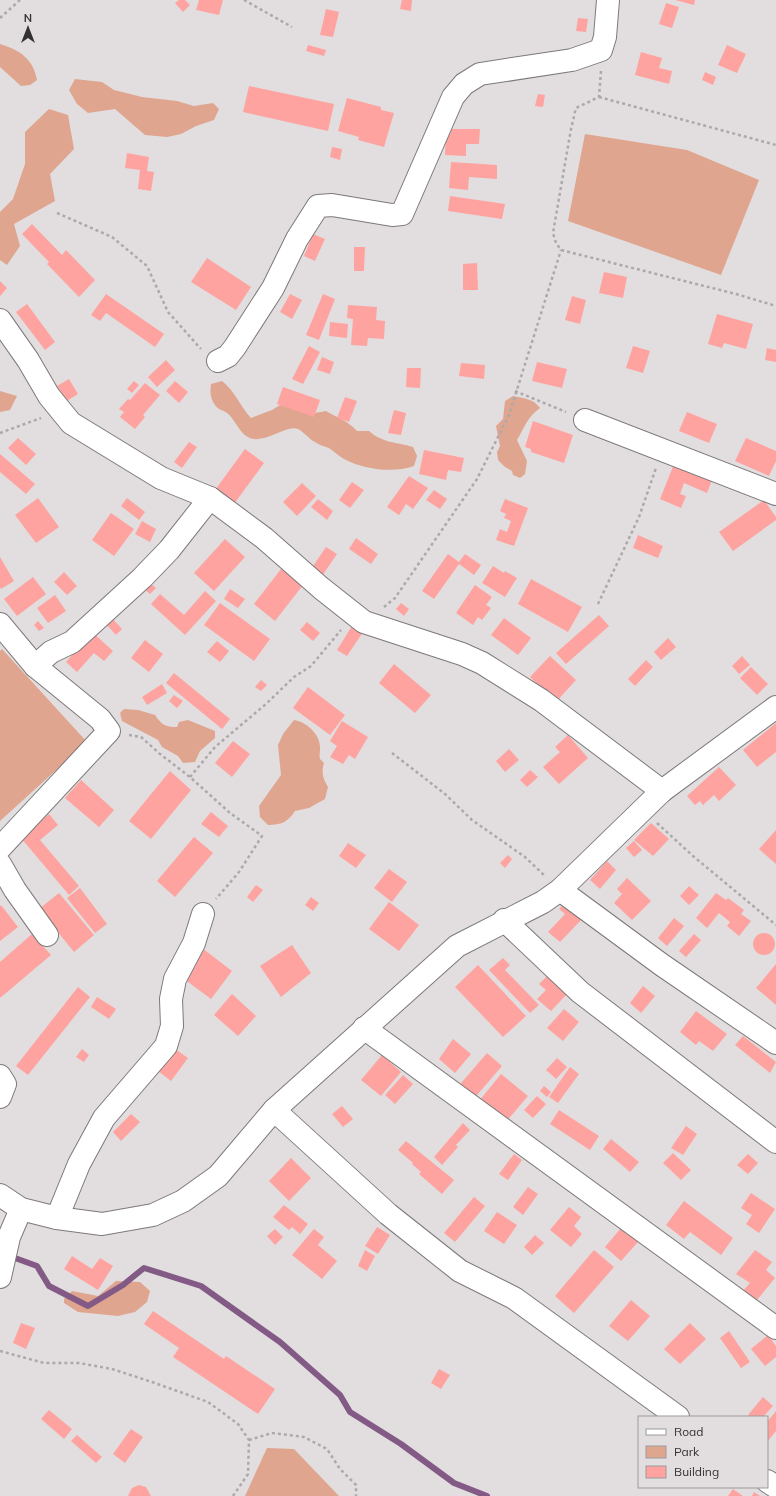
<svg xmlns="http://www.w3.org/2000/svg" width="776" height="1496" font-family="Mulish,sans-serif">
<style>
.green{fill:#dfa58f}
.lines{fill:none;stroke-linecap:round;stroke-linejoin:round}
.stream{stroke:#825a85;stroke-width:6}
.building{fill:#fea39f}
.minor-casing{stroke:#7d797a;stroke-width:24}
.path{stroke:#aca9aa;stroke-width:2.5;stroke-dasharray:3 3;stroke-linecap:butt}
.minor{stroke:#fff;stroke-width:22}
</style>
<rect width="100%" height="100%" fill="#e2dedf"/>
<!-- green -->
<g class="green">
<path d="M 0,44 C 20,50 33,59 37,80 L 30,85 L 21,86 L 0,67 Z"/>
<polygon points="75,79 102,82 114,90 142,97 177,101 194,106 213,103 219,109 214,120 196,126 181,134 167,137 145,135 115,109 88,113 77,104 69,90"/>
<polygon points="49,109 68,115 74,149 50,174 55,201 14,224 20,246 7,265 0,260 0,212 13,199 25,164 25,132"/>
<polygon points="585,134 687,150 759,180 721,275 568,221"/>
<path d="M 222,381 C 235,391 240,406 251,418 L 272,410 L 280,405 L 315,413 L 326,411 C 338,418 348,421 357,431 L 369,431 C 382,443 397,442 413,447 L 417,456 L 414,466 C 394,473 366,470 346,460 C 340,457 335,452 329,448 C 324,446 319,445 315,442 C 309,439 304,432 298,429 C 287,425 268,441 254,439 C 240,437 237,421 227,413 C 223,410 217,409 215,405 C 210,398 210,392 211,384 Z"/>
<polygon points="0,391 17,396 10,410 0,412"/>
<path d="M 513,396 C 523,398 534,399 540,408 C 527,417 525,427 517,440 L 527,461 L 525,474 L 520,478 L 513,475 L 512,471 L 505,467 L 498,460 L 497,452 L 500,446 L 496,426 L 503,419 L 505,401 Z"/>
<polygon points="2,649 87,742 0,821 0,651"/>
<path d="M 124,709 L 138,710 L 155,715 C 162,725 165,727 177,727 L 179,722 L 188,720 L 215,731 L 215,738 L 200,751 L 195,762 L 183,763 L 178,756 L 162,747 L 158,740 L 122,721 L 120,713 Z"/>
<path d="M 294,720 C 307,722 321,735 320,749 C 320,754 319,755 320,759 L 324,763 C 321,773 323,779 328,787 L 325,799 L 309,808 L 295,811 C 288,822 281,825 268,825 L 260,817 L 259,806 L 281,775 L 278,745 L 283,734 Z"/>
<polygon points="116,1281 140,1282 150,1291 147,1302 135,1312 118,1316 78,1312 64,1303 64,1299 72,1291 98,1296"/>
<polygon points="267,1448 294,1449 339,1496 245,1496"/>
</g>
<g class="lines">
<!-- stream -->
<polyline class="stream" points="15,1258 37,1266 49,1286 88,1306 123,1285 144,1268 201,1286 280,1342 340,1395 350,1412 401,1444 454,1483 487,1496"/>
</g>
<!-- building -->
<g class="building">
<polygon points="179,0 185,0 190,5 183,12 175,3"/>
<polygon points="199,0 223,0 219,15 196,10"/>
<polygon points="402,0 412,0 411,11 400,9"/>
<polygon points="675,0 695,0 694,5"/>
<polygon points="666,3 679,7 672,28 659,24"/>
<polygon points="326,9 339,12 333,37 320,35"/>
<polygon points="578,18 588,19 586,32 576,31"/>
<polygon points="308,45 326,50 324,56 306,51"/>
<polygon points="727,45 746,54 737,73 718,65"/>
<polygon points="641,52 662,58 659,68 672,71 669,84 635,75"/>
<polygon points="705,72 716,77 713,85 702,80"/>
<polygon points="249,86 334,104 328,131 243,112"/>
<polygon points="538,94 545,95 543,107 535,106"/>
<polygon points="347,98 381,107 381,110 394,113 384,147 358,140 359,137 338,131"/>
<polygon points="446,129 480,129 479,144 466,144 466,156 445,155"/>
<polygon points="332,147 342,149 340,160 330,157"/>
<polygon points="127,153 149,157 147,171 154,172 151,191 138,189 140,170 125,168"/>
<polygon points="451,162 497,165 497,179 469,177 468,190 449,188"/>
<polygon points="450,196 505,204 502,219 448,211"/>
<polygon points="32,224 62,255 66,250 95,280 79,297 47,264 49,262 22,234"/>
<polygon points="313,234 325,239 315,261 304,256"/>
<polygon points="354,247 365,247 364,271 354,271"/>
<polygon points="207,258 251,287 236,310 191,282"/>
<polygon points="477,263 478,290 463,290 463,264"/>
<polygon points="604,272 627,277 623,298 599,293"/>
<polygon points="0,281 7,288 0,296"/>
<polygon points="106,294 164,334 155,347 106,313 100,321 91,315"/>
<polygon points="290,294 302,300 292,319 280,312"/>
<polygon points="323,294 335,299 319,340 306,335"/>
<polygon points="572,296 586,300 580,324 565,320"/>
<polygon points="27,304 55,342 45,350 16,312"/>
<polygon points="348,305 377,307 376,320 385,321 384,339 368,338 367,346 351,345 353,319 347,318"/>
<polygon points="717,314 753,324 746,349 724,343 722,348 708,344"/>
<polygon points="330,322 348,324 347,338 329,336"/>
<polygon points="309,346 320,352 303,384 292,379"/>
<polygon points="633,346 650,351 643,373 626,368"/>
<polygon points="767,348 776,350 776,362 765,360"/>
<polygon points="322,357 334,362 330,374 317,370"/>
<polygon points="166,360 175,370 157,387 148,377"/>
<polygon points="537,362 567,369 562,388 532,381"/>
<polygon points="461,363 485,365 484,379 459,376"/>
<polygon points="407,368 421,368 420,388 406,387"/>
<polygon points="69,379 78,394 67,401 57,386"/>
<polygon points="134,381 139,385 132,393 127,389"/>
<polygon points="175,381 188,392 179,403 166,391"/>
<polygon points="145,383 160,395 143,415 145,417 135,429 120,417 124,412 119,409 128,399 130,400"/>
<polygon points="283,387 320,400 314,417 277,404"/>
<polygon points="345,397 357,401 349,422 337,418"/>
<polygon points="394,410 406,413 401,435 388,433"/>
<polygon points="687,412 717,424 709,443 679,431"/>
<polygon points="533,421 573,435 564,463 531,452 531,449 525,447"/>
<polygon points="18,438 36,454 26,465 8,448"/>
<polygon points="746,438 776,451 776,461 769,476 735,461"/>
<polygon points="189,442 197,447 182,468 174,462"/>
<polygon points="245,449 264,463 234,504 215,490"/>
<polygon points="424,450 464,458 461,472 448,470 446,480 419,474"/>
<polygon points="0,454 35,484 26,494 0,472"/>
<polygon points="674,464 712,480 707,493 684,483 680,494 686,496 681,508 660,499"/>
<polygon points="409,476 428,488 413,509 406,504 399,515 387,507"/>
<polygon points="352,482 364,490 350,508 339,500"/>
<polygon points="302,483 316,496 297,516 283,502"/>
<polygon points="434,490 447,499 440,509 426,500"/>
<polygon points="38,498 59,527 36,543 15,515"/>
<polygon points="127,498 145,512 139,520 121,506"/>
<polygon points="318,499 333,511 327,520 311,507"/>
<polygon points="505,499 528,508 514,546 496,540 500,529 507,532 511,521 504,518 506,514 500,511"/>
<polygon points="764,500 776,517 776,520 733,551 719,532"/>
<polygon points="111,513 134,529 114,556 92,540"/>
<polygon points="142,521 156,529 150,542 135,534"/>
<polygon points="638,535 663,546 658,558 633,548"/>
<polygon points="356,538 378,554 371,564 349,549"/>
<polygon points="225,539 245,557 214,591 194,573"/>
<polygon points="326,547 337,554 320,579 309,572"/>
<polygon points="448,554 459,562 465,554 481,565 474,575 459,564 434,599 422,591"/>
<polygon points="0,557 14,581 1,589 0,587"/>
<polygon points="493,566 504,573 505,571 517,578 505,597 482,583"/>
<polygon points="281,569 303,585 275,621 254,604"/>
<polygon points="64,572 77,586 67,595 54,582"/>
<polygon points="33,577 46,594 17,616 4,599"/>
<polygon points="531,579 582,607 568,632 518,604"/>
<polygon points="150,583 156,588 150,594 144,589"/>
<polygon points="475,585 492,597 486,605 491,608 482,620 478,617 473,625 456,613"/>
<polygon points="230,589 245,599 238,608 224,599"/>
<polygon points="205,591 216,601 185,635 151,604 160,594 184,615"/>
<polygon points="55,595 66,611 48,623 37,608"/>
<polygon points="220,603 270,639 254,661 204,625"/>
<polygon points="401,603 409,609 404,616 396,609"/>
<polygon points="599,615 609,626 566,664 556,653"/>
<polygon points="111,617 122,629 116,635 105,623"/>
<polygon points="504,618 531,638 518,655 491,635"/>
<polygon points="38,621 44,628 39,631 34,625"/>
<polygon points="307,622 320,633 313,641 300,630"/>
<polygon points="352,626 363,632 347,656 337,650"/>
<polygon points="92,632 113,651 104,661 94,653 77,672 66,662"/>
<polygon points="668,638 676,647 661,660 654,652"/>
<polygon points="145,640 163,654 149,672 131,658"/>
<polygon points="217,641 229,651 220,662 207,652"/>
<polygon points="550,656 576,680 556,702 530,677"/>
<polygon points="742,656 750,665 739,674 732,666"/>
<polygon points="646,660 653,667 635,686 628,679"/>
<polygon points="394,664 431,695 415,713 379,683"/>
<polygon points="751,667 768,684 757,695 740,678"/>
<polygon points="174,673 230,719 222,729 166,683"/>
<polygon points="261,680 267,685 261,691 255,687"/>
<polygon points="162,684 167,693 147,705 142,697"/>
<polygon points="308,687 345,715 330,735 293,708"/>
<polygon points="174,695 183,701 177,708 169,701"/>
<polygon points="342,721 368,737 355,759 349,755 343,764 330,757 337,746 330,741"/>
<polygon points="776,723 776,752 757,767 743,750"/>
<polygon points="568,735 588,758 559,784 543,767 560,752 555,747"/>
<polygon points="233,741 250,754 232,777 215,763"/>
<polygon points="509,749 519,760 505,772 496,761"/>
<polygon points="719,767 736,785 719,801 714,795 703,805 700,801 695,805 687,796"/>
<polygon points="530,770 538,777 527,787 520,780"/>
<polygon points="170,771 191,790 151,839 129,821"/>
<polygon points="81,780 114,810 99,827 65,798"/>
<polygon points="211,812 228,826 219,837 201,824"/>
<polygon points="49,814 58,825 40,840 79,886 69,895 21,838"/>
<polygon points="651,823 669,839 653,856 634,840"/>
<polygon points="776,830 776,864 759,849"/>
<polygon points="194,837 213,853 175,897 157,881"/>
<polygon points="634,841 642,850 634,857 626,848"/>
<polygon points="348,843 366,855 356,868 339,856"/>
<polygon points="508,855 512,859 505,868 500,863"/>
<polygon points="607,861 616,870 600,889 590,880"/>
<polygon points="389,869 407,882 392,902 374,888"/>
<polygon points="627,878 651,901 632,920 614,903 622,894 617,889"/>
<polygon points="256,885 263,890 253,902 247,897"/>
<polygon points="689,886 699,895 689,905 680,896"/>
<polygon points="80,888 107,924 95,933 67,898"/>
<polygon points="59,893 94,935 74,952 39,909"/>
<polygon points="716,893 726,900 728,898 744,910 741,914 751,921 739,936 727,926 730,922 719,913 707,928 696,918"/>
<polygon points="311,897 319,903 313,911 305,905"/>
<polygon points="567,901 584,917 560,942 548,932 565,914 559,909"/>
<polygon points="389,902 419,925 399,951 369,929"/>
<polygon points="1,905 18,927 0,941 0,906"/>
<polygon points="674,918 684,926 667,946 658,938"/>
<circle cx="764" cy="944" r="11"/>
<polygon points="32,934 51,955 0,998 0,962"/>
<polygon points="694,934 701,940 686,957 679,951"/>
<polygon points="292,945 311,973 281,997 260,966"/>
<polygon points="202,948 232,971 211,999 180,976"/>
<polygon points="503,958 510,965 505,970 539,1005 530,1013 489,970"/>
<polygon points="776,964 776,1005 756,988"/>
<polygon points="478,965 526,1016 503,1037 455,987"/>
<polygon points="548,975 568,993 551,1011 537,999 546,990 539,984"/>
<polygon points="643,986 655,996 641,1013 630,1003"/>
<polygon points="78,987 90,997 28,1075 16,1066"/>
<polygon points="232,994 256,1016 238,1036 214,1015"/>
<polygon points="97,997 116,1009 109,1019 91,1007"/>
<polygon points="564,1009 579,1022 563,1041 547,1028"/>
<polygon points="696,1011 727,1034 713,1051 699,1041 696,1045 680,1032"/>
<polygon points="743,1036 776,1062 770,1073 735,1045"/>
<polygon points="453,1039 471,1054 455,1073 439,1059"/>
<polygon points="82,1049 89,1055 84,1062 76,1057"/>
<polygon points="175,1049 188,1058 171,1081 158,1071"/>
<polygon points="487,1053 502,1066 471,1102 456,1089"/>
<polygon points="382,1055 401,1072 381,1096 361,1080"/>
<polygon points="557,1058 567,1067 556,1079 546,1070"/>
<polygon points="570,1067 579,1074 558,1103 549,1097"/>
<polygon points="501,1074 528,1096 505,1123 479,1101"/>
<polygon points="403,1075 413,1084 395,1104 385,1095"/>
<polygon points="544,1086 551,1092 547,1097 540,1091"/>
<polygon points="537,1096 546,1104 533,1118 524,1110"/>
<polygon points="342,1106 353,1119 343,1127 332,1114"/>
<polygon points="559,1110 599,1136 590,1150 550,1124"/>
<polygon points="131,1114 140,1122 121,1141 113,1132"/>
<polygon points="463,1123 470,1130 456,1145 458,1147 442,1165 434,1157"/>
<polygon points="686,1126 697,1134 683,1155 671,1148"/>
<polygon points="611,1139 639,1162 630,1172 603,1149"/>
<polygon points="406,1141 454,1180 442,1194 419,1174 421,1172 412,1164 413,1163 398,1150"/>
<polygon points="673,1153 691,1170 681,1180 663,1163"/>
<polygon points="514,1154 522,1160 508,1180 499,1174"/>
<polygon points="748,1154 758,1163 748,1174 737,1165"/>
<polygon points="291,1158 311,1178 289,1201 269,1181"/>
<polygon points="528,1187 538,1194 523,1215 513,1207"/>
<polygon points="751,1193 775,1209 759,1233 746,1224 752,1215 741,1208"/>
<polygon points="474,1197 485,1206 455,1242 444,1233"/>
<polygon points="684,1201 733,1238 721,1255 690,1232 684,1239 666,1225"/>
<polygon points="284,1205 308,1224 300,1234 292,1227 289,1230 273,1217"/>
<polygon points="569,1207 581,1217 574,1226 582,1234 571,1247 550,1230"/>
<polygon points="497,1212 517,1225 504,1244 484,1231"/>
<polygon points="377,1227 390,1235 378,1254 365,1246"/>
<polygon points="621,1228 638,1242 621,1261 605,1247"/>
<polygon points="275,1229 283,1237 275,1245 267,1236"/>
<polygon points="314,1229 324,1237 318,1245 337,1261 322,1279 292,1255"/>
<polygon points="535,1235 544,1243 532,1255 524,1247"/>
<polygon points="365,1250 375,1256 367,1271 358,1266"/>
<polygon points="594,1250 614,1267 574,1313 555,1296"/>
<polygon points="755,1250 772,1262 766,1270 775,1278 752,1306 739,1295 750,1283 736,1274"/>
<polygon points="72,1256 92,1269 100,1258 113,1266 98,1290 64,1269"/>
<polygon points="631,1300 650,1316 628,1341 609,1326"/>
<polygon points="153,1311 224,1359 226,1356 275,1389 258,1414 173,1357 179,1348 144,1324"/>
<polygon points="21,1323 35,1328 26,1349 13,1343"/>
<polygon points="690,1323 706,1339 680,1364 664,1349"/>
<polygon points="729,1331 750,1362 741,1368 720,1338"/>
<polygon points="768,1335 776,1346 776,1357 765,1366 751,1349"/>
<polygon points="439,1369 450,1375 441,1389 431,1383"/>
<polygon points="763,1397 773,1406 763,1417 751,1417 748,1415"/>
<polygon points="49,1410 72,1429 64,1439 41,1419"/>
<polygon points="776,1411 776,1431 767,1442 767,1422"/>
<polygon points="131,1429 143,1437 125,1463 113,1454"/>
<polygon points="77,1435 102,1457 96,1463 71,1441"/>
<polygon points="139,1485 146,1487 151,1496 128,1496 132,1488"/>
<polygon points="733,1489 743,1496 728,1496"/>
<polygon points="754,1492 760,1496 752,1496"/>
</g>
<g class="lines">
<defs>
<g id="minor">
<polyline points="0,320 28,360 49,396 71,423 161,478 210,498 264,538 321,588 364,622 462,654 482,663 541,700 662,791"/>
<polyline points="218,361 228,356 235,347 273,288 297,239 318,206 332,205 392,215 402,214 453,97 464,84 480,74 572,60 601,50 605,37 608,0"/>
<polyline points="585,420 776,494"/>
<polyline points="0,624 35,666 100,719 109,731 0,848"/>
<polyline points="35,666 51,652 72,642 142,578 169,550 210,498"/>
<polyline points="0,864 15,890 47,935"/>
<polyline points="560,890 662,965 776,1043"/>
<polyline points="504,920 580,992 776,1142"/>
<polyline points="364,1028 776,1328"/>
<polyline points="0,1076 5,1084 0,1097"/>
<polyline points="274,1110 388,1214 460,1271 514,1298 678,1417"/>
<polyline points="0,1195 21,1209 57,1218 102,1224 153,1215 183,1201 218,1176 274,1110 457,946 543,902 560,890 662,791 776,707"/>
<polyline points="57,1218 79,1164 104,1118 166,1046 172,1026 171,999 175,979 194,943 203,914"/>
<polyline points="0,1277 9,1237 21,1209"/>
<polyline points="767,1481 776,1487"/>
</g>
</defs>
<!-- minor casing -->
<use href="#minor" class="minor-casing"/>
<!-- path -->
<g class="path">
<polyline points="244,0 292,27"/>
<polyline points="0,18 20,0"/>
<polyline points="601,71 599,97 576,108 571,129 553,233 556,243 561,250 736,294 776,306"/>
<polyline points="599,97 776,145"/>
<polyline points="57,213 112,237 147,266 168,312 201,349"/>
<polyline points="515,391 566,412"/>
<polyline points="0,433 41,418"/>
<polyline points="598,604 639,517 656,468"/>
<polyline points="384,607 395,598 477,479 509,415 561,250"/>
<polyline points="129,735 141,737 160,754 190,777 230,813 262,836 239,872 216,899"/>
<polyline points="392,753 445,794 472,820 525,857 545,876"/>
<polyline points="190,777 215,747 266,704 294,677 311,666 341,630"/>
<polyline points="657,823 693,856 776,925"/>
<polyline points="0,1351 44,1363 79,1363 112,1369 152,1382 208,1402 238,1424 249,1440 248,1474 233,1496"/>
<polyline points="249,1440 272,1433 304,1437 327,1449 340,1469 356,1485 356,1496"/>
</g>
<!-- minor -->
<use href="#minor" class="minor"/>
</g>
<!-- legend -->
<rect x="638" y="1416" width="130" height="72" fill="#e2dedf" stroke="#9c999a"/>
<rect x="646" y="1429" width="20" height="6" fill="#ffffff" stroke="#9c999a"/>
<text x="674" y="1436" font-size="12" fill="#333132">Road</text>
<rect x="646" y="1446" width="20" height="12" fill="#dfa58f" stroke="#9c999a"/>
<text x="674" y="1456" font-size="12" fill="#333132">Park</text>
<rect x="646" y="1466" width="20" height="12" fill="#fea39f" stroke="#9c999a"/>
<text x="674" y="1476" font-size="12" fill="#333132">Building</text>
<!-- north arrow -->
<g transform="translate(28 28)" stroke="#e2dedf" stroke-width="3" paint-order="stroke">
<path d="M0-3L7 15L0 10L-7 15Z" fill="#333132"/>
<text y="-6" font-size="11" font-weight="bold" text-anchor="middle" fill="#333132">N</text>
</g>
</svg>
